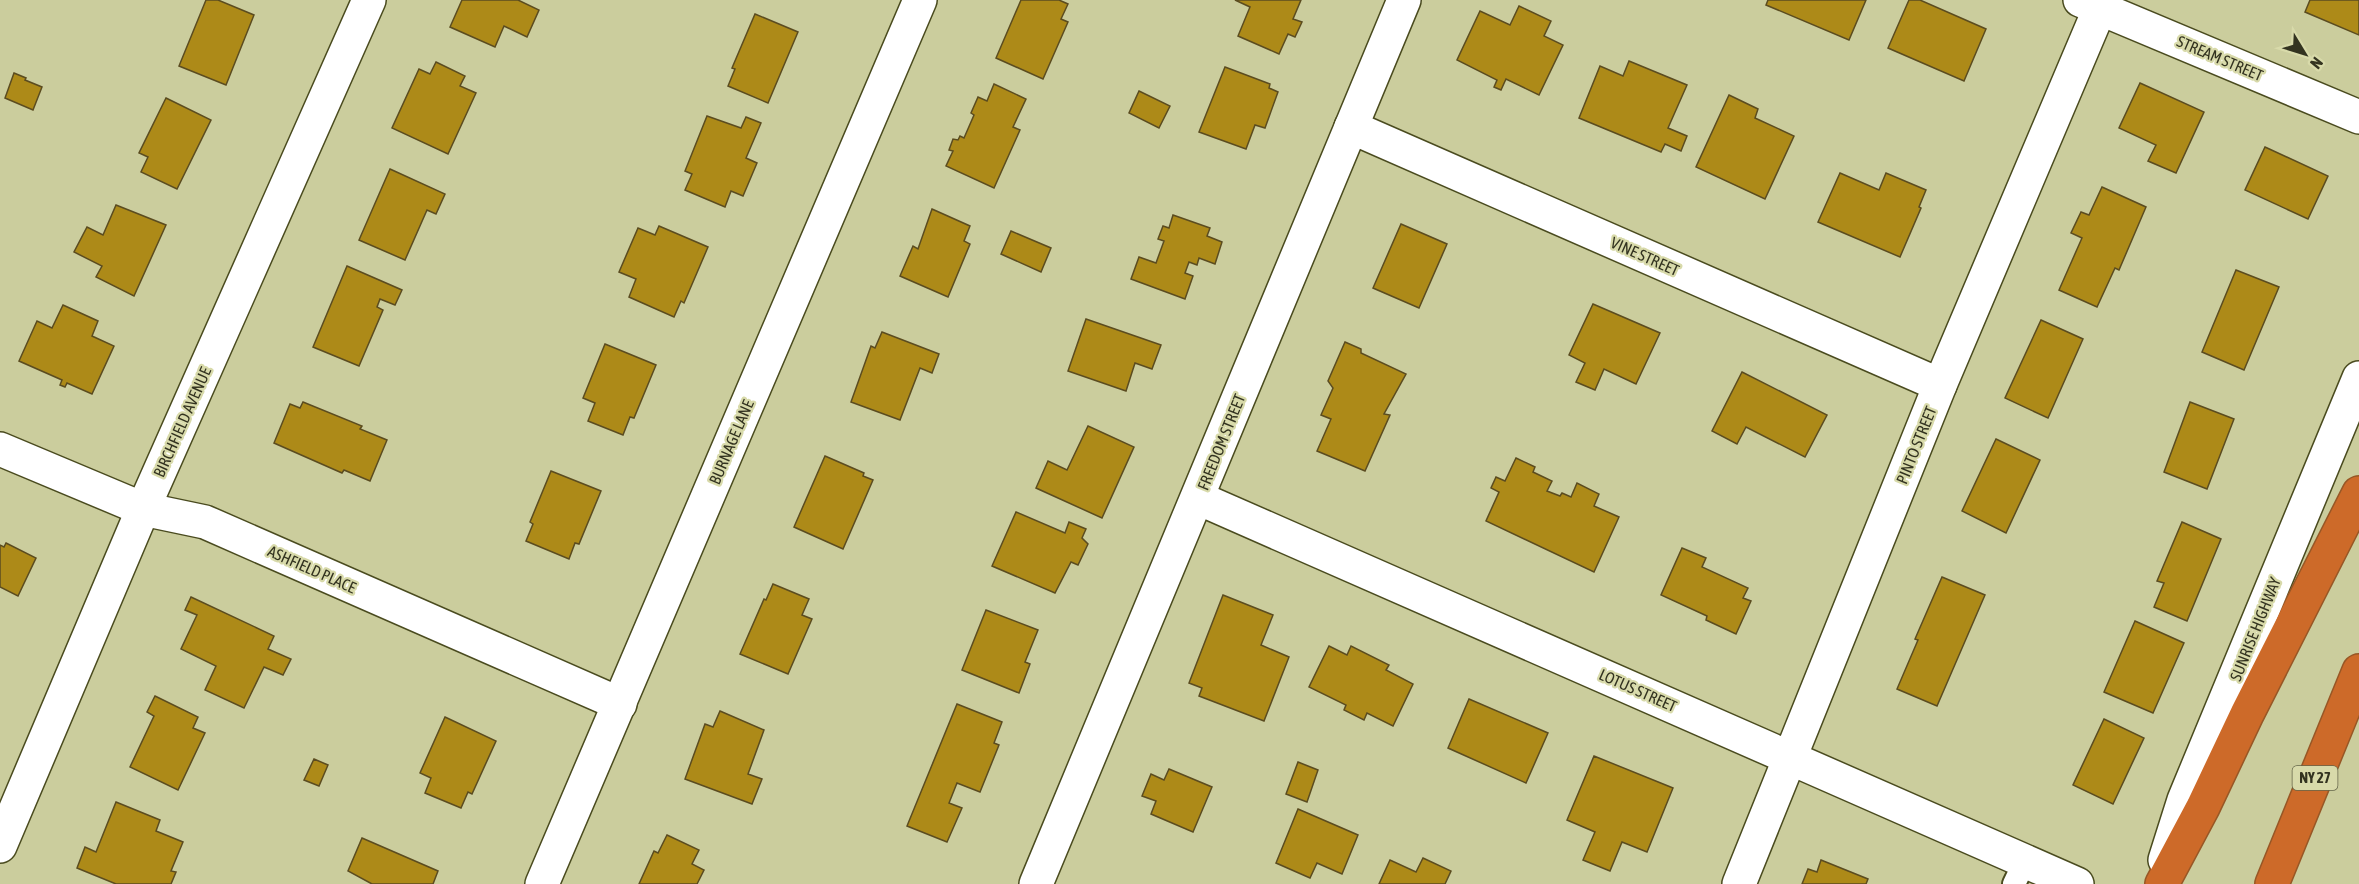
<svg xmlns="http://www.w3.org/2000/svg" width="2359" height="884" font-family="'Asap Condensed',sans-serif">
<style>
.building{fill:#ad8a18;stroke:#5b4c20;stroke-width:1.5}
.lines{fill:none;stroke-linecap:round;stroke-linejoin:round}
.lane-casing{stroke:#4a4b1f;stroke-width:26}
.street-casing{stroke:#4a4b1f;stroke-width:36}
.secondary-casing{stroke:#4a4b1f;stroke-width:36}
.highway-casing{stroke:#975726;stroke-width:36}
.lane{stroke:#fff;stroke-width:22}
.street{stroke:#fff;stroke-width:33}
.secondary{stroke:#fff;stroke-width:33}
.highway{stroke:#cd6a29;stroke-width:33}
.labels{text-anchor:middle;stroke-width:4.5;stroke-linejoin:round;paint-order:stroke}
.shield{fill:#d8daaa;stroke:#646549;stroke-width:1.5}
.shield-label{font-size:15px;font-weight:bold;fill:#333320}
.street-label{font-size:16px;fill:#333320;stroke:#d8daaa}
</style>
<rect width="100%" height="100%" fill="#cbcd9d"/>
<!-- building -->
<g class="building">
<polygon points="206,0 218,0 254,15 226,85 179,66"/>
<polygon points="462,0 518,0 539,10 527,37 504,26 495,47 450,27"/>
<polygon points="1021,0 1059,0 1068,4 1061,19 1068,22 1043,79 996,58"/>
<polygon points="1235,0 1301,0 1293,19 1302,22 1295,37 1288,34 1279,54 1238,36 1250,7"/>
<polygon points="1768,0 1866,0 1849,40 1766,5"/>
<polygon points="1909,0 1920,0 1986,29 1964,81 1888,48"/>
<polygon points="2310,0 2359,0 2359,35 2305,12"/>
<polygon points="1519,6 1551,21 1544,36 1563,45 1539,95 1506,79 1501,90 1494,87 1497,80 1457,60 1480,11 1510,25"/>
<polygon points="755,14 798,32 768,103 728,86 735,69 732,68"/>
<polygon points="1629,61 1687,85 1668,128 1687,136 1681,151 1665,144 1661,152 1579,118 1600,66 1623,76"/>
<polygon points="436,62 465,76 460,86 476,93 448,154 392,128 419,69 430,74"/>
<polygon points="1225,67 1270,84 1269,88 1278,92 1265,128 1255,125 1246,149 1199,132"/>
<polygon points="14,73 26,78 25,80 42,87 33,110 5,98"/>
<polygon points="2140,83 2204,112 2176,173 2148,161 2156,145 2119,128"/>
<polygon points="994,84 1026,99 1013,127 1020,130 994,188 946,166 953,151 949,150 953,139 958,140 960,136 964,138 974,115 971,113 978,97 987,101"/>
<polygon points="1139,91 1170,106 1159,128 1129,113"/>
<polygon points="1729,95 1758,109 1755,118 1794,136 1765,199 1696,167"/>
<polygon points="166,98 211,120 177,189 141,172 148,157 139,153"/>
<polygon points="707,116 741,128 746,117 761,123 746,158 757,163 743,196 731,191 725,207 685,190 692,174 685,171"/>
<polygon points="2265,147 2328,176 2308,219 2245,190"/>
<polygon points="390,169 445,194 436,214 427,210 405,260 359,240"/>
<polygon points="1840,173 1879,190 1886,173 1926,190 1919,207 1921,208 1900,257 1818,222"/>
<polygon points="2102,187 2146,207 2119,270 2115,268 2097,307 2059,290 2082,238 2071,233 2081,212 2089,215"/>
<polygon points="116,205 166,225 134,296 96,277 102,266 74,252 87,227 103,235"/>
<polygon points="932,209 970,226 964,241 970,244 948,297 900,276 913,246 918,249"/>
<polygon points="1173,215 1210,228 1207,236 1222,242 1215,264 1199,258 1197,265 1189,262 1185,273 1193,276 1185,299 1131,279 1139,257 1156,263 1164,241 1158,239 1163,226 1169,228"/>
<polygon points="1401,224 1447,244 1419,308 1373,288"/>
<polygon points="659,226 708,247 684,303 681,301 674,317 629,297 636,279 619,272 638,228 655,235"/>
<polygon points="1011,231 1051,248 1041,272 1001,254"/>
<polygon points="347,266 402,290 395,305 380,299 377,307 383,310 359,366 313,347"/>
<polygon points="2236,270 2279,287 2244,370 2202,352"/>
<polygon points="1593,304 1660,333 1636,384 1604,369 1595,390 1576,382 1585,363 1569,355"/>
<polygon points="63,305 98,321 92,336 114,346 92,394 67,383 65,387 60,385 62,380 19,361 37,321 52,328"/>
<polygon points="1086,319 1161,345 1152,369 1135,363 1126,391 1068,371"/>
<polygon points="2041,320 2083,339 2048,418 2005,398"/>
<polygon points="882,332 939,354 932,373 920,368 900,420 851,402 871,346 875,348"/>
<polygon points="1345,342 1361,349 1361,353 1406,374 1384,414 1390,415 1365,471 1317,451 1331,419 1321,415 1333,388 1328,381"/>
<polygon points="605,344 656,365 634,418 630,417 623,435 588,421 595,403 583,398"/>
<polygon points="1742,372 1827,415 1805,457 1746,427 1737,444 1712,431"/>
<polygon points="303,402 362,426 360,429 387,440 370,481 344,470 342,473 274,443 290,404 300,408"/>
<polygon points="2190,402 2234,419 2207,489 2164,472"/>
<polygon points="1088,426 1134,447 1102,518 1036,488 1048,461 1067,470"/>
<polygon points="1996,439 2040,460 2006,533 1962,511"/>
<polygon points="825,456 864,473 863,476 873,480 843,549 794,527"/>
<polygon points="1516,458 1535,467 1533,472 1552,481 1547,491 1560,496 1562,493 1571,497 1577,483 1599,494 1594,506 1619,517 1594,572 1486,521 1499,492 1491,488 1496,477 1505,481"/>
<polygon points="551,471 601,491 579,544 575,543 569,559 526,541 533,524 530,522"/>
<polygon points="1016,512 1065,533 1069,522 1086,529 1082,538 1088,544 1078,565 1071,562 1055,593 992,566"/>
<polygon points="2182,522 2221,539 2187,621 2154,607 2164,583 2157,581"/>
<polygon points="6,543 36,558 18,596 0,587 0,545 4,547"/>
<polygon points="1682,548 1706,558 1702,567 1748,588 1743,598 1751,601 1736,634 1706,620 1707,616 1661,595"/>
<polygon points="1942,577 1985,595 1937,706 1897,689 1918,640 1915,639"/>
<polygon points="773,584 809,599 802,615 812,619 788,674 740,654 764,599 766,600"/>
<polygon points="1223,595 1273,615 1261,645 1289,657 1264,721 1199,696 1202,688 1189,683"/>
<polygon points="191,597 274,636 268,649 291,659 283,675 264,667 244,708 205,690 216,666 181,649 197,615 185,610"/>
<polygon points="986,610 1038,630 1025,662 1030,664 1019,693 962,670"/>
<polygon points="2135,621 2184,643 2153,713 2104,692"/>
<polygon points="1329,646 1347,655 1351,646 1389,665 1386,670 1413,684 1393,726 1367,713 1364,720 1344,710 1346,705 1309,687"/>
<polygon points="155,696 198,717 193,728 205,733 178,790 130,767 154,716 147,712"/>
<polygon points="1469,699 1548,733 1526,783 1448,748"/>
<polygon points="957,704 1002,722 994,743 999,745 980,792 957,783 949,803 962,808 947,842 907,826"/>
<polygon points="720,711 764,730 748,774 762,779 752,804 685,779 705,724 713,727"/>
<polygon points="445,717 496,741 472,794 468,792 461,808 425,793 431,778 420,773"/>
<polygon points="2104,719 2144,738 2113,804 2073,785"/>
<polygon points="1594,756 1673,788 1647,852 1622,842 1610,871 1583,860 1595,832 1567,820"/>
<polygon points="314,759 328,765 319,786 304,780"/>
<polygon points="1298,762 1318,770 1307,802 1286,794"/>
<polygon points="1169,769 1212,787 1193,832 1151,814 1156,801 1142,796 1151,774 1164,780"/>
<polygon points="116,802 160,820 156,831 183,842 171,871 176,872 171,884 116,884 77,868 85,847 96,852"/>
<polygon points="1298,809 1358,835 1342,874 1317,863 1310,878 1276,863"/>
<polygon points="667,835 699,850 692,864 704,870 697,884 639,884 654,851 658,853"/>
<polygon points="362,838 438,871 433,884 372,884 348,871"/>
<polygon points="1423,858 1451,871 1445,884 1379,884 1390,860 1416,872"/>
<polygon points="1821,860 1868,879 1866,884 1802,884 1808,869 1817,872"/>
</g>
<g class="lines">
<defs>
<polyline id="lane" points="2014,884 2025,861"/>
<g id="street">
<polyline points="2080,0 2359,117"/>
<polyline points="1351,127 1940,385"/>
<polyline points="0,449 143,509 205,522 620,704"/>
<polyline points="1198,498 2077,884"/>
<polyline points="0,846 143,509 369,0"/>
<polyline points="542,884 920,0"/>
<polyline points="1036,884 1404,0"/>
<polyline points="1739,884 1940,385 2100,8"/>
</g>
<polyline id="secondary" points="2165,860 2184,800 2359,378"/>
<g id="highway">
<polyline points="2162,884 2203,807 2247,714 2359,493"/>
<polyline points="2272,884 2359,671"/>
</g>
</defs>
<!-- lane casing -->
<use href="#lane" class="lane-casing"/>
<!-- street casing -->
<use href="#street" class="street-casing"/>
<!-- secondary casing -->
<use href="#secondary" class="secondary-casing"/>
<!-- highway casing -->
<use href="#highway" class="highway-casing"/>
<!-- lane -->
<use href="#lane" class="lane"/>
<!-- street -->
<use href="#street" class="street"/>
<!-- secondary -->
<use href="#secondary" class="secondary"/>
<!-- highway -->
<use href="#highway" class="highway"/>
</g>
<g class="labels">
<!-- shield labels -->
<rect class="shield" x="2292.5" y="766" width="45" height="24" rx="4.5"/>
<g class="shield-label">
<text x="2315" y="783">NY 27</text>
</g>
<!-- street labels -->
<g class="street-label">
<text transform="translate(2220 58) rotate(23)" y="6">STREAM STREET</text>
<text transform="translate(1645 256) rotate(24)" y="6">VINE STREET</text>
<text transform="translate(182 422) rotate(-66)" y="6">BIRCHFIELD AVENUE</text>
<text transform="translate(731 442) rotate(-67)" y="6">BURNAGE LANE</text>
<text transform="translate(1221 442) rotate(-68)" y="6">FREEDOM STREET</text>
<text transform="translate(1916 445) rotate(-68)" y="6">PINTO STREET</text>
<text transform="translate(312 569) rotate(24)" y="6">ASHFIELD PLACE</text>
<text transform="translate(2255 629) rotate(-68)" y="6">SUNRISE HIGHWAY</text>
<text transform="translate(1638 690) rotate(24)" y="6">LOTUS STREET</text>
</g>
</g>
<!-- north arrow -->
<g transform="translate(2305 54) rotate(128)" stroke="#d8daaa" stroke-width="4.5" paint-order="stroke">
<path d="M0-4.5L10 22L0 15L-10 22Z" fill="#333320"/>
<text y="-9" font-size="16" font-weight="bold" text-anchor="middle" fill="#333320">N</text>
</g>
</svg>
